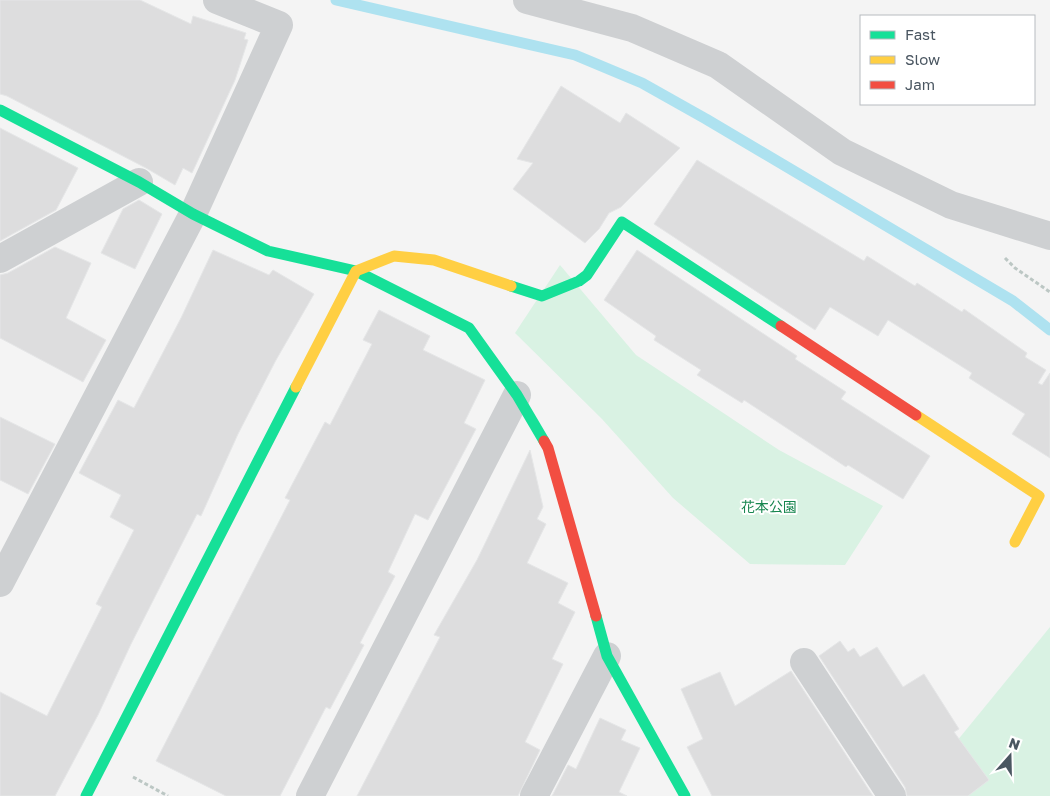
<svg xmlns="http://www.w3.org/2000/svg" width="1050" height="796" font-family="'Golos Text','Noto Sans JP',sans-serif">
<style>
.green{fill:#d9f2e3}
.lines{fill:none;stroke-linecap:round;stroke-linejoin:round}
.stream{stroke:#aee2f0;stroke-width:11}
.building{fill:#ddddde;stroke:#e5e6e7}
.path{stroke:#bcc7c4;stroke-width:3;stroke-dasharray:4 2.5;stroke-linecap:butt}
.street{stroke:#ced0d2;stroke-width:28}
.fast{stroke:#16e098;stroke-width:11}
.slow{stroke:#ffcf43;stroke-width:11}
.jam{stroke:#f24e42;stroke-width:11}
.labels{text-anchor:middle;stroke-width:4;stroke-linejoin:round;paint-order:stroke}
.park-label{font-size:14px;fill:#17864f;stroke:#fff}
</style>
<rect width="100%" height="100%" fill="#f4f4f4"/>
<!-- green -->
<g class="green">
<polygon points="560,265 636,355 779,450 883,506 845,565 750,564 673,498 602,419 515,333"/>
<polygon points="1050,627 1050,796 912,796"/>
</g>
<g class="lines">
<!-- stream -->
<polyline class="stream" points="336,0 575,55 642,83 706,119 1013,301 1050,330"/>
</g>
<!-- building -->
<g class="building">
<polygon points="0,0 140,0 191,24 193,16 246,33 244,39 248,40 235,80 192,173 183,168 175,185 146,168 7,96 0,94"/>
<polygon points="561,86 620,123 626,113 680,148 621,207 609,213 599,229 585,243 513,189 533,163 517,159"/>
<polygon points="0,128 78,168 56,210 0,241"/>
<polygon points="697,160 864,261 867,256 915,286 917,283 962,312 964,309 1027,353 1025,357 1046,370 1038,383 1042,385 1050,373 1050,458 1012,434 1025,414 969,378 972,373 888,320 878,336 830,307 815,330 654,224"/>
<polygon points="139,200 162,214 135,269 101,253 123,209"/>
<polygon points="55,247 91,263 66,318 106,340 83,382 0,338 0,275 8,273"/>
<polygon points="213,250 269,275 273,270 314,294 276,360 238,434 201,516 197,514 131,644 98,715 55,796 0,796 0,692 47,716 102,607 96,604 134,530 110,517 121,495 79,473 118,400 134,408 181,318"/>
<polygon points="637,250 797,356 795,359 846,392 841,399 930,456 903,499 848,465 846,467 744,400 742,403 697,375 701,370 654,340 656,336 604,300"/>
<polygon points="379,310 430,336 423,350 485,380 464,423 476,429 428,520 415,514 388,572 395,576 360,643 364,645 330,709 326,707 280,796 226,796 156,761 290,500 285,498 325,422 330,425 372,344 363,340"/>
<polygon points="0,417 55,444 28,494 0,480"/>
<polygon points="530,450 543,507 537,519 546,524 527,563 568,583 558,603 575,612 552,659 563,664 525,742 540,750 518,796 357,796 440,637 434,635 477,560"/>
<polygon points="840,641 848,652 854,648 860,657 877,647 903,687 924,674 959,729 954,732 989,780 968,796 907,796 905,787 819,656"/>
<polygon points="791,671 873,796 712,796 687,747 703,739 681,689 720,672 735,706"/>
<polygon points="600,718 626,730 621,740 640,748 619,792 627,796 552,796 568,765 576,769"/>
</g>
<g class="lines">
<!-- path -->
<g class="path">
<polyline points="1005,258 1015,268 1050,292"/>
<polyline points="133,777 168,796"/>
</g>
<!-- street -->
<g class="street">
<polyline points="527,0 632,28 718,65 842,152 951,205 1050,236"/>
<polyline points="0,259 139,182"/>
<polyline points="0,583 193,214 279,25 217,0"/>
<polyline points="804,662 892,796"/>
<polyline points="310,796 517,395"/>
<polyline points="534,796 607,656"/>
</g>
<!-- fast -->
<g class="fast">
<polyline points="0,110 139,182 193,214 268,251 356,271 469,328 517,395 544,441"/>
<polyline points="511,286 542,296 579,281 587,275 622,222 781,326"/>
<polyline points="596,616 607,656 685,796"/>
<polyline points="86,796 296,387"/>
</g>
<!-- slow -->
<g class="slow">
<polyline points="296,387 356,271 394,256 434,260 511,286"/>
<polyline points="916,415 1039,496 1015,542"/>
</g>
<!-- jam -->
<g class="jam">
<polyline points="781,326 916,415"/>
<polyline points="544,441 548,448 596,616"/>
</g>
</g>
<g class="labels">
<!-- park labels -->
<g class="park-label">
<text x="769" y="512">花本公園</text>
</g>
</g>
<!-- legend -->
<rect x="860" y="15" width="175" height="90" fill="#ffffff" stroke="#b7bbc0"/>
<rect x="870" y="31" width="25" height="8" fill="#16e098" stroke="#b7bbc0"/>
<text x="905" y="40" font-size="15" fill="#4a5661">Fast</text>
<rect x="870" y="56" width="25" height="8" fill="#ffcf43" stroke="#b7bbc0"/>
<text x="905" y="65" font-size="15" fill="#4a5661">Slow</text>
<rect x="870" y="81" width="25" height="8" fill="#f24e42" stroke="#b7bbc0"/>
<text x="905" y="90" font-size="15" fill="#4a5661">Jam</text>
<!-- north arrow -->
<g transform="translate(1010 756) rotate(20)" stroke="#ffffff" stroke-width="4" paint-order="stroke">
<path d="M0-4L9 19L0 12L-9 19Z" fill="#4a5661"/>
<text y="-8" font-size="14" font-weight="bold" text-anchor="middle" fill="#4a5661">N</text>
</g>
</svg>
